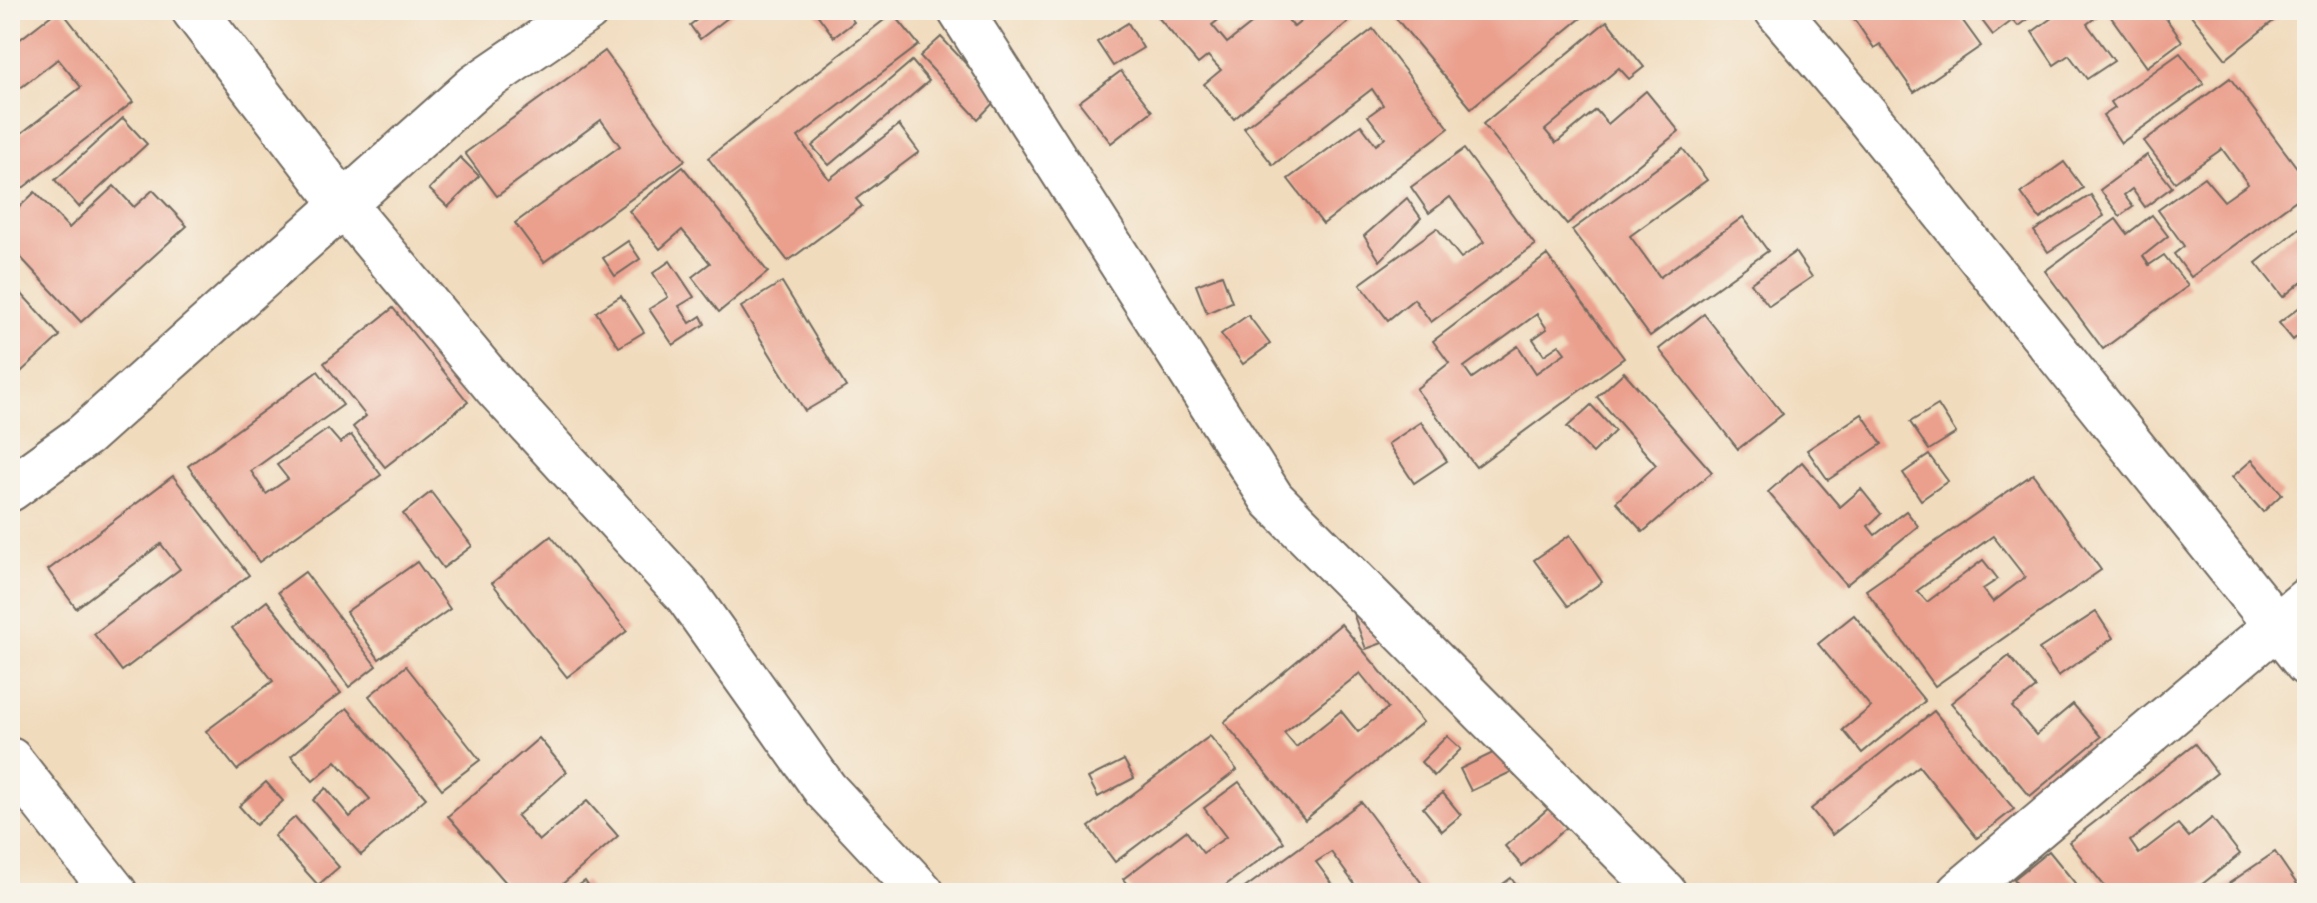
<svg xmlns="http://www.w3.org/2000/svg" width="2317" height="903" font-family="'IM FELL Great Primer',serif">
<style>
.building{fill:#eba08e;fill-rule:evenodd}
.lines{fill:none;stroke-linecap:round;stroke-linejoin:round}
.street-casing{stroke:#70695e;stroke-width:48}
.street{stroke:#fff;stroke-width:44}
</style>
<rect width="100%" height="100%" fill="#f7f3e8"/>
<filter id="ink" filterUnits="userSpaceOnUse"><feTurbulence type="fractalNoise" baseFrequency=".0125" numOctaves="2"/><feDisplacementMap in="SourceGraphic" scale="16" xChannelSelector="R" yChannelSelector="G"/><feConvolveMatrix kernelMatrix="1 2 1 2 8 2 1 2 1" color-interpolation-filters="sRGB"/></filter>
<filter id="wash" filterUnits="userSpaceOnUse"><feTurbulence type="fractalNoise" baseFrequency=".006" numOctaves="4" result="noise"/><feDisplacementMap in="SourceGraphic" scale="32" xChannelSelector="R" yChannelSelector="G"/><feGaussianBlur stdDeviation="1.8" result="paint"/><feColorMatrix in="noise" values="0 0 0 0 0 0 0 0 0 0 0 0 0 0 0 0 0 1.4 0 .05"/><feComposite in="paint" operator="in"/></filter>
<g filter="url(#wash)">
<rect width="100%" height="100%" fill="#f1dbbd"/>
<g id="blocks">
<!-- building -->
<g class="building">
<polygon points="58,10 61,10 133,102 10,198 10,142 81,87 58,59 10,96 10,47"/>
<polygon points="710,10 738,10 700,39 690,25"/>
<polygon points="814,10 845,10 854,22 834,37"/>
<polygon points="1163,10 1231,10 1212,25 1227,43 1269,10 1280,10 1294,27 1310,14 1307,10 1362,10 1234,119 1204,84 1221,70 1208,56 1198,64 1157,16"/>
<polygon points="1389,10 1453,10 1459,18 1470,10 1591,10 1471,108"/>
<polygon points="1848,10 1955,10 1981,46 1914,92 1880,44 1874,48"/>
<polygon points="1974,10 2040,10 2018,26 2013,20 1993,35"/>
<polygon points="2063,10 2105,10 2087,24 2114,61 2087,79 2069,55 2054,65 2032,32"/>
<polygon points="2106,10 2160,10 2182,41 2147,67"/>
<polygon points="2187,10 2287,10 2226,59"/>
<polygon points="893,13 919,45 798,137 829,179 899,125 919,152 856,199 862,206 788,261 708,158"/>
<polygon points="1607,21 1644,67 1629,79 1619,68 1545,130 1556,143 1596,110 1608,124 1646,91 1679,131 1567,224 1483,124"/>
<polygon points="1128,23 1143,48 1113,66 1097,42"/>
<polygon points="1373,29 1449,128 1323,224 1288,179 1361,125 1376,145 1385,138 1368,116 1383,105 1372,89 1273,165 1244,128"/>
<polygon points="941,37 998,98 978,119 920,56"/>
<polygon points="605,51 685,160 544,262 515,223 620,146 601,120 497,196 465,153"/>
<polygon points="2180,53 2204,84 2121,143 2103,116 2115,108 2111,102"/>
<polygon points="912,61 929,81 829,165 812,146"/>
<polygon points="1121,71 1152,111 1111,143 1079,102"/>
<polygon points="2230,78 2307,181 2307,192 2191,277 2174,254 2184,246 2158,210 2204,177 2224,201 2248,184 2222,149 2175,182 2144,141"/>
<polygon points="123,118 147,144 79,207 55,180"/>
<polygon points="1464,149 1535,245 1431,322 1414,299 1388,320 1360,284 1437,228 1461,258 1484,242 1450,197 1429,213 1411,187"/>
<polygon points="1683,149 1707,180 1630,236 1660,277 1743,217 1768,251 1650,336 1572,230"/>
<polygon points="2147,155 2172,187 2145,207 2132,189 2124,195 2133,207 2120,216 2100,190"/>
<polygon points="460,157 479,176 448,207 429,189"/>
<polygon points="2064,162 2083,188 2040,219 2021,193"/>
<polygon points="683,167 768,272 719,312 692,277 710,263 682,230 660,249 629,211"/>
<polygon points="114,186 134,207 153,190 187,226 81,322 10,246 10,216 35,192 69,228"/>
<polygon points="2091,195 2104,216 2048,252 2034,231"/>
<polygon points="1407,198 1421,218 1380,261 1364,236"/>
<polygon points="2152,215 2168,236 2143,256 2149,265 2164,255 2188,286 2103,349 2045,271 2116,219 2127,234"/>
<polygon points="2307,222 2307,277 2283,297 2256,263"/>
<polygon points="628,241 640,259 615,276 603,258"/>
<polygon points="1795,252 1812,277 1769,306 1751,283"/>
<path d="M 1547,255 L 1624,358 L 1476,467 L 1416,389 L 1449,363 L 1433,341 ZM 1537,314 L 1547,329 L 1533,339 L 1544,355 L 1559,345 L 1565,353 L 1536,373 L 1518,346 L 1472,378 L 1464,367 Z"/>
<polygon points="670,261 694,297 679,306 690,323 701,316 705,324 673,345 649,309 668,297 653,273"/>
<polygon points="1222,275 1232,302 1207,313 1196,285"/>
<polygon points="10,281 60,336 10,382"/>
<polygon points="782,282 846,387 805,411 741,307"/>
<polygon points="621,296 644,332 619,347 596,312"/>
<polygon points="2301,306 2307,313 2307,328 2293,340 2279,323"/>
<polygon points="393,308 468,402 385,467 353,427 366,416 324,363"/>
<polygon points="1704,314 1783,414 1738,449 1659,349"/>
<polygon points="1248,315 1270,344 1243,364 1221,334"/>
<polygon points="318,371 343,405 251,471 266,494 288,479 277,465 328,429 340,443 351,435 381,475 259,562 188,466"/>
<polygon points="1624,372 1712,472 1643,532 1616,502 1656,465 1597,397"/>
<polygon points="1591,405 1615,431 1593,453 1567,427"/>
<polygon points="1938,405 1956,433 1929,450 1910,422"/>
<polygon points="1862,414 1882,444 1828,480 1807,450"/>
<polygon points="1421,422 1447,461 1414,483 1388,444"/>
<polygon points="1929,455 1948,481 1921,500 1903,473"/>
<polygon points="2252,460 2282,494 2263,512 2232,477"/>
<polygon points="1802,462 1840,507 1861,489 1881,514 1868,526 1875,535 1906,511 1918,526 1846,585 1768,492"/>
<path d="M 2033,474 L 2101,570 L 1935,686 L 1866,590 ZM 1993,536 L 2025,577 L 1993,602 L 1983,589 L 1998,579 L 1983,560 L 1927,602 L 1917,591 Z"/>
<polygon points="173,476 249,575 122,671 94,634 180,569 161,544 76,608 48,570"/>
<polygon points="431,492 472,546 443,568 403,514"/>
<polygon points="1570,535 1602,582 1568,606 1534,560"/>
<polygon points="551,536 627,631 567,677 492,583"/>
<polygon points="417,562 450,609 379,659 346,612"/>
<polygon points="305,572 376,666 349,687 278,592"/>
<polygon points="1345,591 1385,642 1366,649"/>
<polygon points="267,601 341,693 237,770 206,731 273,681 232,628"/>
<polygon points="2096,612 2113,638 2058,676 2039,649"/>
<polygon points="1854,615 1925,701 1862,753 1843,730 1871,707 1818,644"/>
<path d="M 1341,624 L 1423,722 L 1305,820 L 1224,722 ZM 1360,673 L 1388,708 L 1358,732 L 1341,711 L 1296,747 L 1284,733 Z"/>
<polygon points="2009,656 2036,688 2012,707 2036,735 2073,704 2101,737 2030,796 1951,703"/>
<polygon points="406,666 480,760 442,789 369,696"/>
<polygon points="347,708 426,798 361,855 313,800 326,788 350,817 370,799 336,761 313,781 291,756"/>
<polygon points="1934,711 2014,809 1977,838 1919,766 1832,835 1811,809"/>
<polygon points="1210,736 1237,770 1115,862 1089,827"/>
<polygon points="1447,736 1461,749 1434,776 1421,762"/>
<polygon points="539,738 567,772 517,816 539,841 587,801 618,836 552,893 515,893 448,816"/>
<polygon points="2195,744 2217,773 2130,841 2139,854 2178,824 2189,837 2212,818 2240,854 2191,893 2110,893 2069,842"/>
<polygon points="1501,749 1513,771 1471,791 1460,769"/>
<polygon points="1124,760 1134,778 1098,797 1088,778"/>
<polygon points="266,782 283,801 256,825 239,806"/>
<polygon points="1239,782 1284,842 1215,893 1134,893 1123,879 1186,831 1203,853 1226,837 1204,808"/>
<polygon points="1443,793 1461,815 1442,831 1423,808"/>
<polygon points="1361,802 1429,893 1361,893 1331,852 1316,862 1339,893 1238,893"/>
<polygon points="1550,807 1567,827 1522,866 1505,846"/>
<polygon points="295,817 339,867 318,885 274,836"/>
<polygon points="2049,851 2083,893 2025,893 2014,879"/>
<polygon points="2275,852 2303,893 2215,893"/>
<polygon points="1511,878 1522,893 1491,893"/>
<polygon points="585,881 593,893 568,893"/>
</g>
</g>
</g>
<g filter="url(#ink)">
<use href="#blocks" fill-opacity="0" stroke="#70695e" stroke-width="2"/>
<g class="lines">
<defs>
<g id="street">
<polyline points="194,10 344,205 495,386 687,595 825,789 922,893"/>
<polyline points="960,10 1272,499 1664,893"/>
<polyline points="1777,10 1867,116 2307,664"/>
<polyline points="10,489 85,435 476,86 587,10"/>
<polyline points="10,760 115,893"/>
<polyline points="1959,893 2307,600"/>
</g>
</defs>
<!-- street casing -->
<use href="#street" class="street-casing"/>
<!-- street -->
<use href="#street" class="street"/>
</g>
</g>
<!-- margin -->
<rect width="2317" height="903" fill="none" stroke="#f7f3e8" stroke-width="40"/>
</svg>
